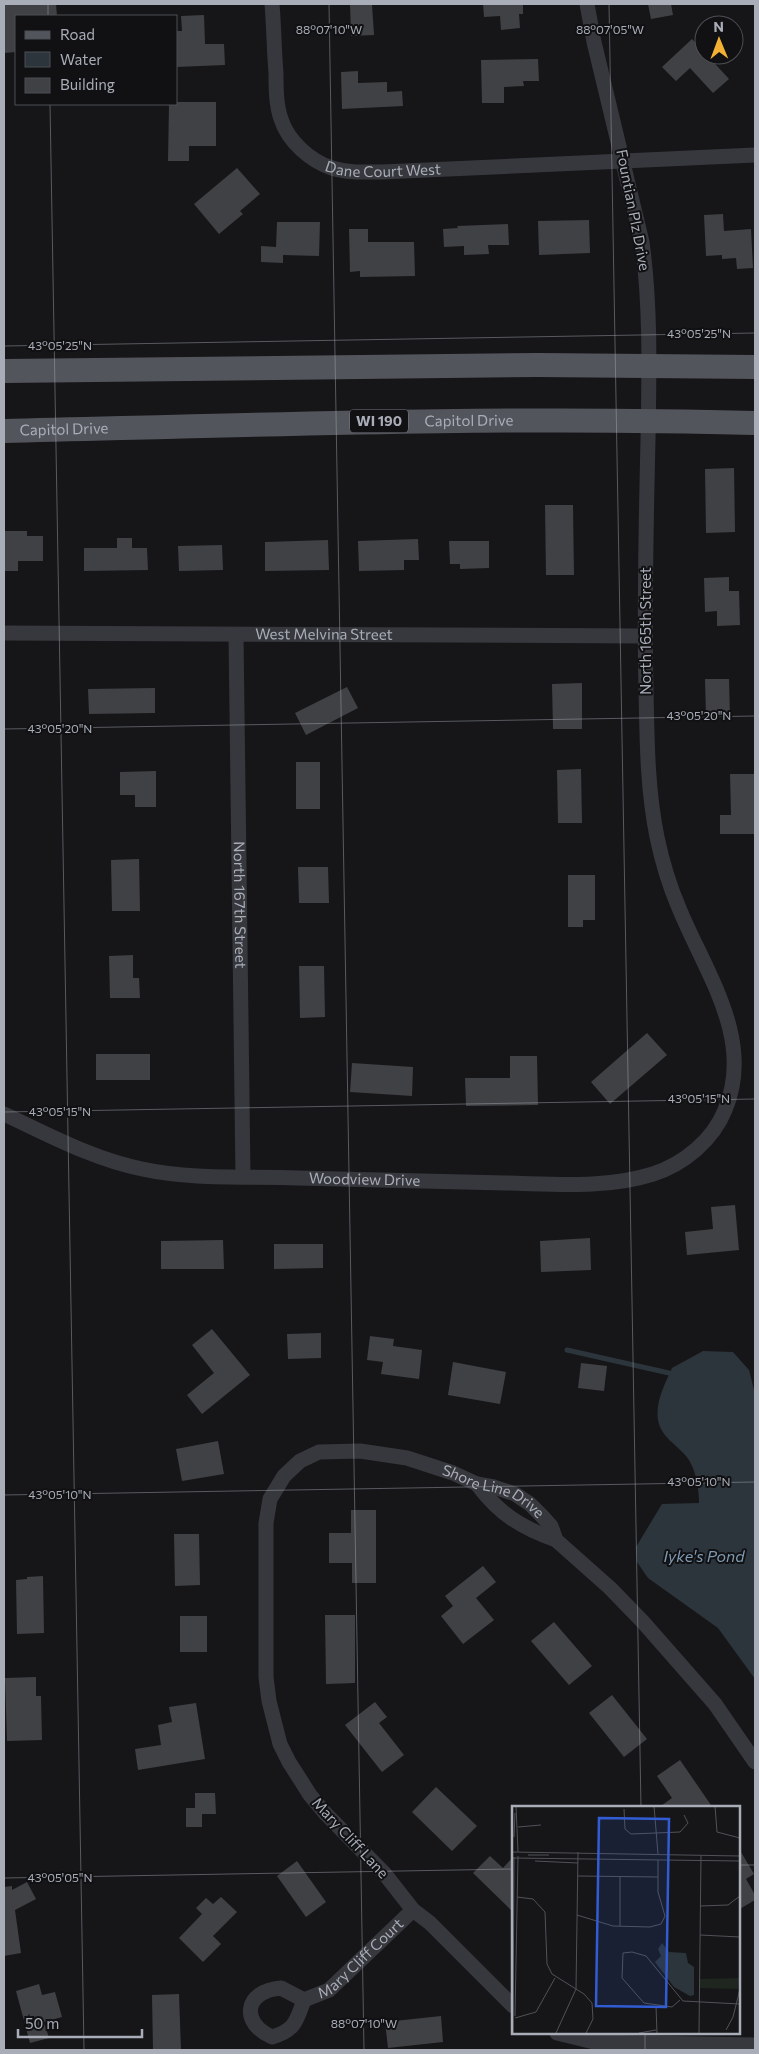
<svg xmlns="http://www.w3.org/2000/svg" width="759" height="2054" font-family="Commissioner,sans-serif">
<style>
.water{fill:#2c353c}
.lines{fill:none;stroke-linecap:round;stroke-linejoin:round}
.stream{stroke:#2c353c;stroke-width:5}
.building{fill:#404145}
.street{stroke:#37383d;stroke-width:15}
.primary{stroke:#53555c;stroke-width:24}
.ticks{fill:none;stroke:#a8adb8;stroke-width:1;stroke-opacity:0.45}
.labels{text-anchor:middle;stroke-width:4;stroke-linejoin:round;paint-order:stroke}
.shield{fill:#111113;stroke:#7b7e86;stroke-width:1}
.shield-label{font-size:14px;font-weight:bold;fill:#a8adb8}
.street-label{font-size:15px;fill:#a8adb8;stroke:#111113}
.water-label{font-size:16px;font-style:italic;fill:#7f9bb3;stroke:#111113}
.inset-road{fill:none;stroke:#505258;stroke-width:1}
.view{fill:#325cd3;fill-opacity:0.15;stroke:#325cd3;stroke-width:2.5}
.inset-edge{fill:none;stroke:#a8adb8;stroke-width:2.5}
.ticks-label{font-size:12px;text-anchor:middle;fill:#a8adb8;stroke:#111113;stroke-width:4;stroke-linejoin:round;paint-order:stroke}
</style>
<rect width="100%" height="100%" fill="#161618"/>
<!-- water -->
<path class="water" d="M 703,1351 L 733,1352 L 749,1370 L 755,1394 L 755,1679 L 718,1628 L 648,1578 L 637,1562 L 636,1547 L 662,1504 L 699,1503 C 699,1488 696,1468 686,1456 C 676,1444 661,1437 658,1420 C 655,1402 665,1384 672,1368 Z"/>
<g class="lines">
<!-- stream -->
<polyline class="stream" points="567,1350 669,1373"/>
</g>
<!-- building -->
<g class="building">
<polygon points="4,4 56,4 57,16 16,16 16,52 4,53"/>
<polygon points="350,4 372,4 374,35 351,36"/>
<polygon points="483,4 523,4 523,14 519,14 520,28 501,30 500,16 484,17"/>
<polygon points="648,4 671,4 673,15 651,19"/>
<polygon points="204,15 205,44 224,44 225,65 176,67 176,31 182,31 181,16"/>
<polygon points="692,39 704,52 704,55 707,55 729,79 713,93 690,68 676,81 662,67"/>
<polygon points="538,59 539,81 523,81 524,86 504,87 504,103 482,103 481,60"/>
<polygon points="358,71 358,83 387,82 387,92 402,91 403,106 342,109 341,72"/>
<polygon points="176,102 216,102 216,146 189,146 189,161 168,161 169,104 176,104"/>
<polygon points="237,168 260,194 240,211 243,214 219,234 194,204"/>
<polygon points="723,214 724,231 751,229 753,268 737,269 736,258 722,259 722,255 706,256 704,215"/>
<polygon points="589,220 590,253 539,255 538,221"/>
<polygon points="277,222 320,222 319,256 283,255 283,263 261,262 261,246 276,247"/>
<polygon points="508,224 509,245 488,245 489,254 464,255 464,246 444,247 443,229 458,228 457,226"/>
<polygon points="349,229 368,229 368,242 414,242 415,276 360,277 360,271 350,272"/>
<polygon points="734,468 735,532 706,533 705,469"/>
<polygon points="545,505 573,505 574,575 546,575"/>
<polygon points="4,531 27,531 27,536 43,536 43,561 18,561 18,571 4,571"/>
<polygon points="117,538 132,538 132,548 147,548 148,570 84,571 84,548 117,548"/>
<polygon points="418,539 419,560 404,560 404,570 359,571 358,541"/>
<polygon points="328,540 329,570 265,571 265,542"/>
<polygon points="449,541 489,541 489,568 460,569 460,564 450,564"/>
<polygon points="222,545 223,570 179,571 178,546"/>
<polygon points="729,577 729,591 739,591 740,625 717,626 717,611 705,612 704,578"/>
<polygon points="705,679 729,679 730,717 706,717"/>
<polygon points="582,683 582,729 553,729 552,684"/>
<polygon points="347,687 358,708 306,735 295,713"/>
<polygon points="155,688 155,713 89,714 88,689"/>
<rect x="296" y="762" width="24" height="47"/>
<polygon points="581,769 582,823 558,823 557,770"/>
<polygon points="156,771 156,807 135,807 135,795 120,795 120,772"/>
<polygon points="730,774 755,774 755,834 720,834 720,815 731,815"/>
<polygon points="139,859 140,911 112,911 111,860"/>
<polygon points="298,867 328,867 329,903 299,903"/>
<polygon points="568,875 595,875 595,920 583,920 583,927 568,927"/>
<polygon points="133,955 133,978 139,978 140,998 110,998 109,956"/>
<polygon points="299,966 324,966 325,1017 300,1018"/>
<polygon points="647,1033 667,1055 610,1104 591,1082"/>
<rect x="96" y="1054" width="54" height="26"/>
<polygon points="510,1056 537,1056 538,1105 466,1106 465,1078 510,1078"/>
<polygon points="352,1063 413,1067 412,1096 350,1092"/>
<polygon points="735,1205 739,1250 687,1255 685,1232 713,1229 711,1207"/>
<polygon points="590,1238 591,1270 541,1272 540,1241"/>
<polygon points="223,1240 224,1269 161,1269 161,1241"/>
<polygon points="274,1244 323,1244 323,1268 274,1269"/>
<polygon points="212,1329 250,1375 202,1414 187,1395 214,1373 192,1345"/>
<polygon points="321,1333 321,1358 288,1359 287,1334"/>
<polygon points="370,1336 394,1339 393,1346 422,1350 419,1379 381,1374 383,1362 367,1360"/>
<polygon points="453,1362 506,1372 500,1404 448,1395"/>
<polygon points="581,1363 607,1366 604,1391 578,1388"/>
<polygon points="218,1441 224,1474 182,1481 176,1449"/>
<polygon points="351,1510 376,1510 376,1583 352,1583 352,1563 329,1563 329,1533 351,1533"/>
<polygon points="174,1534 199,1534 200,1585 175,1586"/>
<polygon points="483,1566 496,1582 476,1598 494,1620 463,1644 441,1616 453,1606 445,1596"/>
<polygon points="43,1576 44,1633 17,1634 16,1580 27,1579 27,1577"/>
<polygon points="325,1615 355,1615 355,1683 326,1684"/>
<rect x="180" y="1616" width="27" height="36"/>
<polygon points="554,1622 592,1666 569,1685 531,1641"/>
<polygon points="36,1677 36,1696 41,1696 42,1740 7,1741 5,1678"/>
<polygon points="612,1695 647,1739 624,1757 589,1713"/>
<polygon points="375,1702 387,1717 379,1723 404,1755 382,1772 345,1725"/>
<polygon points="196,1703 205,1759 138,1770 135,1749 161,1745 158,1725 172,1722 169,1707"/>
<polygon points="680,1760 713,1808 658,1808 672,1798 657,1776"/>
<polygon points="436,1787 477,1826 452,1851 412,1812"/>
<polygon points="195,1793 215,1793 216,1814 202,1814 202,1827 186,1827 186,1808 195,1808"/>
<polygon points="738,1847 754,1874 746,1879 755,1895 755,1900 738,1910"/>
<polygon points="490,1856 503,1868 513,1857 513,1912 473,1873"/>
<polygon points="297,1861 326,1902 306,1917 277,1876"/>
<polygon points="27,1882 36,1899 15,1910 21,1953 4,1956 4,1887 12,1886 12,1890"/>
<polygon points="221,1897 237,1912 213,1936 221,1944 203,1962 179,1938 202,1914 196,1908 206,1898 213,1904"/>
<polygon points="39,1984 42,1995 55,1992 62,2017 44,2022 49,2038 30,2043 16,1991"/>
<polygon points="179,1994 181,2050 153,2050 152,1995"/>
<polygon points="441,2016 443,2042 388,2048 385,2022"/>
</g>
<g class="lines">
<!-- street -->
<g class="street">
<path id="s1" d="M 272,4 C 274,27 274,50 276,73 C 276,88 276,105 281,119 C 288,141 310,161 332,168 C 348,173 365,172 382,172 L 755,155"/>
<path id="s2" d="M 4,633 L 645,636"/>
<path id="s3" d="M 236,635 L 243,1176"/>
<path id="s4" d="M 4,1114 C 49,1135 93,1159 142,1169 C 193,1180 247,1176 298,1178 C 367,1180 436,1181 505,1183 C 554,1184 606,1189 653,1174 C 684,1164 713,1140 725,1110 C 755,1039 705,972 679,908 C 669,885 662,861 657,837 C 647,788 647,738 646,688 C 644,606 646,523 648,440 C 649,374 651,308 642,242 L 594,42 L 587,4"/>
<path d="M 477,1484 C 499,1514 522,1528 556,1540"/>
<path d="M 281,1988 L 304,2000 C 296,2022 295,2030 272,2037 C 240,2023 244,1991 281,1988 Z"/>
<path id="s5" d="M 304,2000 L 329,1990 L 413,1910"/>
<path id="s6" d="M 513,2006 L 430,1923 L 413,1910 L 384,1873 L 325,1813 L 310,1795 L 289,1762 L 280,1744 L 269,1701 L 266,1677 L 266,1523 L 270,1499 L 284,1476 L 300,1461 L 319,1452 L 360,1451 L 407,1458 L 453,1473 L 477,1484 L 494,1487 L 515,1494 L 530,1504 L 542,1516 L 551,1526 L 556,1540 L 610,1588 L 643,1622 L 715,1704 L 755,1762"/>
<polyline points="557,2033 594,2042 755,2045"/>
</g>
<!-- primary -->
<g class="primary">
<polyline points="4,371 538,365 755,367"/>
<path id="s7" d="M 4,431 C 254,425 505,416 755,423"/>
</g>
</g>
<!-- ticks -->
<path class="ticks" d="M 48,4 L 48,16M 329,4 L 364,2050M 609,4 L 641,1808M 50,104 L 84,2050M 4,346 L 755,333M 4,729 L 755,716M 4,1112 L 755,1099M 4,1495 L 755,1482M 738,1865 L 755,1865M 4,1878 L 513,1869M 645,2033 L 645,2050"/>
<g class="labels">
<!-- shield labels -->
<rect class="shield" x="350" y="409.5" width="58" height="23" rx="4"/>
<g class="shield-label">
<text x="379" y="426">WI 190</text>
</g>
<!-- street labels -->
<g class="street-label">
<text dy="5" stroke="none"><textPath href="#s1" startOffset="240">Dane Court West</textPath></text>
<text transform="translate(633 210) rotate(79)" y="5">Fountian Plz Drive</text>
<text dy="5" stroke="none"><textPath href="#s7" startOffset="465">Capitol Drive</textPath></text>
<text dy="5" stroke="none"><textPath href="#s7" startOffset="60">Capitol Drive</textPath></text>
<text transform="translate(646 631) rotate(-90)" y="5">North 165th Street</text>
<text dy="5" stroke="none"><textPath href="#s2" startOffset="320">West Melvina Street</textPath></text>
<text dy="5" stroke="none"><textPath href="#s3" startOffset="270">North 167th Street</textPath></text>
<text dy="5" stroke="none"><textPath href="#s4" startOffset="372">Woodview Drive</textPath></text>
<text dy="5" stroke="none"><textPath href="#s6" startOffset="851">Shore Line Drive</textPath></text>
<text transform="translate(350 1838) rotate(47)" y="5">Mary Cliff Lane</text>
<text dy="5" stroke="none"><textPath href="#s5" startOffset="71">Mary Cliff Court</textPath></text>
</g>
<!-- water labels -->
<g class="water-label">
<text x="704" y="1562">Iyke's Pond</text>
</g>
</g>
<!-- overview -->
<g transform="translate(512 1806)">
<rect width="228" height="228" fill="#161618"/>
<path d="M 227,172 L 226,183 L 188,182 L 188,173 Z" fill="#1e261f"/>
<path d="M 150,137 L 157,146 L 174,147 L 176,157 L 182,161 L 182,189 L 178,190 L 162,181 L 143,156 L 149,150 L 146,143 Z" fill="#2c353c"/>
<path class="inset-road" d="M 4,0 L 6,46M 142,0 L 146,48M 203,0 L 205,26 L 228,32M 112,3 L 113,23 L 119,28 L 168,26 L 176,17 L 172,9M 6,21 L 29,19M 2,31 L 3,7M 0,46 L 228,50M 16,49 L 37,49M 0,52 L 228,55M 23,55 L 66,57M 66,70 L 146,71M 5,91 L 21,93 L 33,106 L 35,158 L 40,168 L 72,188 L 80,197 L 81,213 L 74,227M 188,100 L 216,99 L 228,90M 65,109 L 101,120 L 138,121 L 149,118 L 153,110 L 146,86 L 146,54M 108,120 L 108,70M 188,129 L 228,131M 168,194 L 160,201 L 132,197 L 110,172 L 111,147 L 120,146 L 134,150 L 171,195 L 228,198M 144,200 L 145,227M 3,210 L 6,50M 3,212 L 24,206 L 43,172M 214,224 L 221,211 L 228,183M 1,227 L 2,51M 44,227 L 64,183 L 66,46M 127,227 L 144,224M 187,227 L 189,49"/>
<path class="view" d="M 87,12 L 157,13 L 154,201 L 84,200 Z"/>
<rect width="228" height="228" class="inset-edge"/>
</g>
<g class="ticks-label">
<text x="329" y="34">88°07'10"W</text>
<text x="610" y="34">88°07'05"W</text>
<text x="699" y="338">43°05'25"N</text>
<text x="60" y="350">43°05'25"N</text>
<text x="699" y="720">43°05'20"N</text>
<text x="60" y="733">43°05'20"N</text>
<text x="699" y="1103">43°05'15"N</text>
<text x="60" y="1116">43°05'15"N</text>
<text x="699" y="1486">43°05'10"N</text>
<text x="60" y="1499">43°05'10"N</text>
<text x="60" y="1882">43°05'05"N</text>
<text x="364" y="2028">88°07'10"W</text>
</g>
<!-- border -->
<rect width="759" height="2054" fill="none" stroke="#a8adb8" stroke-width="10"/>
<!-- legend -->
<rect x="15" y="15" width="162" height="90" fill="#111113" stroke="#4d4f55"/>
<rect x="25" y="31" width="25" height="8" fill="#53555c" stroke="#4d4f55"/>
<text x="60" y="40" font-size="15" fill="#a8adb8">Road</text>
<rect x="25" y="52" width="25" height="15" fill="#2c353c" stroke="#4d4f55"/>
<text x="60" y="65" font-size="15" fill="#a8adb8">Water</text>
<rect x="25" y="78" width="25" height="15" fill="#404145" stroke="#4d4f55"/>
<text x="60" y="90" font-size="15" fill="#a8adb8">Building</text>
<!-- north arrow -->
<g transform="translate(719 40) rotate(359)"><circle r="24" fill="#111113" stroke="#4d4f55"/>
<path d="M0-4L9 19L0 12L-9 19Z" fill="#f2b134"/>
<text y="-8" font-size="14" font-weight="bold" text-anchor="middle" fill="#a8adb8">N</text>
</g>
<!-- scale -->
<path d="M18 2029v8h124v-8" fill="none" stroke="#a8adb8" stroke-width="2.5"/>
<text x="25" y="2029" font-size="15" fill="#a8adb8" stroke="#111113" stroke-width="4" paint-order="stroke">50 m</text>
</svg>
